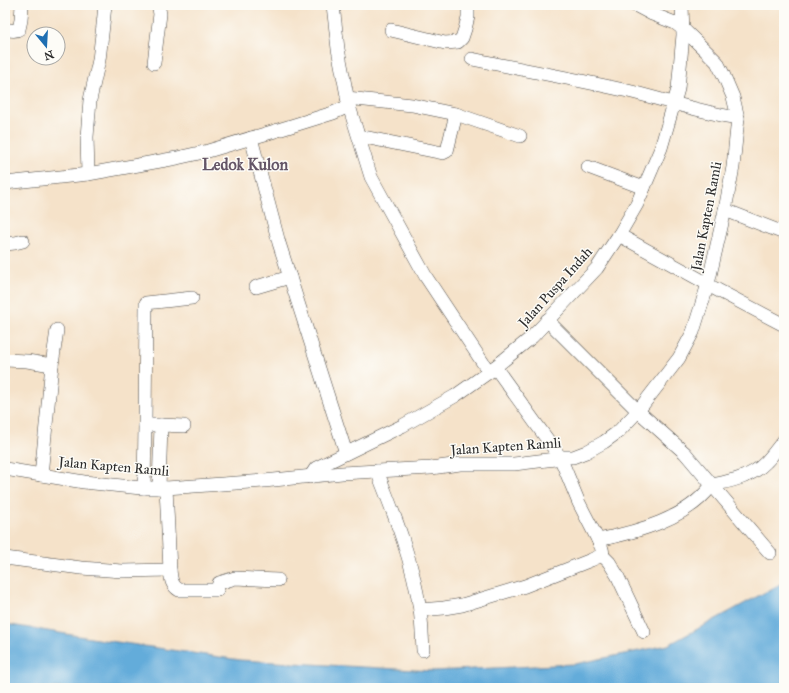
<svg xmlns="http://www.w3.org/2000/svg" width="789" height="693" font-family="'IM FELL Great Primer',serif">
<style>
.water{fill:#63acda;stroke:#476c82}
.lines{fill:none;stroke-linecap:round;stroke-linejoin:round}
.minor-casing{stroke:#494643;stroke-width:14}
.minor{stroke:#fff;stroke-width:13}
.labels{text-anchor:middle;stroke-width:3;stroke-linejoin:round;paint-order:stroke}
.street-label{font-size:14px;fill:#2b2b2b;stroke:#fdfcf7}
.quarter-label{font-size:16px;font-weight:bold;fill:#645566;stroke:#fdfcf7}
</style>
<rect width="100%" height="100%" fill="#fdfcf7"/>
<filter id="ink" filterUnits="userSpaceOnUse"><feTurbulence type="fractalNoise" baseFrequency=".025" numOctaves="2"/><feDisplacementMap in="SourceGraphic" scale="8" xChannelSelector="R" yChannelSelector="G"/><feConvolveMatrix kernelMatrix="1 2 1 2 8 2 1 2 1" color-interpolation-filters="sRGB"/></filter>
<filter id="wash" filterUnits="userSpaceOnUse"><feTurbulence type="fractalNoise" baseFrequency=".012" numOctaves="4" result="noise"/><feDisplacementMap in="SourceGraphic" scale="16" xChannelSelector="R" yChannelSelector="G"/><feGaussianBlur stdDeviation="0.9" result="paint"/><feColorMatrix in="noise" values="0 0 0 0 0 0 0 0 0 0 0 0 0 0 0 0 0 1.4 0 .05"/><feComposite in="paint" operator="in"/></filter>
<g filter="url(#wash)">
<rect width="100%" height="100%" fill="#f5e2c9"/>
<!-- water -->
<polygon class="water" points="784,582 784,688 5,688 5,624 103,640 240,660 433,671 575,664 668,645"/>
</g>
<g filter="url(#ink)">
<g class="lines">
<defs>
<g id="minor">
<path d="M 5,29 C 10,30 15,32 19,29 L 21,20 L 22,5"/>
<polyline points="391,30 445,43 458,42 462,38 465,29 468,17 468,5"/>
<path d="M 472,59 C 524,70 576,79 628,91 C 665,100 700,112 738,118"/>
<polyline points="154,63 160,14 159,9 158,5"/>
<polyline points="347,98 412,105 456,114 520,136"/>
<polyline points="359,136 443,153 447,151 456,114"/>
<polyline points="251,138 279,243 346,453"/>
<polyline points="588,167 644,188"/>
<polyline points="88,174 87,137 90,100 99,60 103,25 105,5"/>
<polyline points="5,183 88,174 177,158 208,151 275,131 333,113 349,106"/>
<polyline points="725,210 784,233"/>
<polyline points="619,235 708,284"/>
<polyline points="5,244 15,243 23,241"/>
<polyline points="708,285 784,325"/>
<polyline points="256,287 290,277"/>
<path d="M 547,320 L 638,411 L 685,453 L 712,485 C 731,481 752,477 766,462 C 773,455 778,447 784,440"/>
<polyline points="5,360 27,361 52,365 57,330"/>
<path d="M 495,367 L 560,457 L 579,503 L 598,540 C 637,532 687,519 712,485 L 770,553"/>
<polyline points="489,372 532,337 597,268 619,235 637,204 661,148 678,89 683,35 682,5"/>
<polyline points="145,425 146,303 192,298"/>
<polyline points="161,425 184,426"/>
<polyline points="5,469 84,482 141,488 166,488 264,481 342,473 431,468 460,464 514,464 555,459 560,457 573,457 586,452 604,442 618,432 638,411 679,358 693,332 708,284 725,210 733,167 738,118 733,97 724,76 717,62 707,52 683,29 675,23 652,14 635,5"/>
<path d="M 377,471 C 395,516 413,562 420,610 C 422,623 422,636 423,650"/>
<polyline points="41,475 52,365"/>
<polyline points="310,477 316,468 402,426 455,396 489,372 426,277 371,177 349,106 338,49 333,5"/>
<polyline points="144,488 145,425 161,425 159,488"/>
<path d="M 166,488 L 170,570 C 171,578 171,585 179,590 L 217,590 L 219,583 L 235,578 L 278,580"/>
<polyline points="602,555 609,562 617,575 644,632"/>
<polyline points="5,558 81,568 122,571 170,570"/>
<path d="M 420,610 L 444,608 L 462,605 L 525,586 L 591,560 L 602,555 C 604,550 600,545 598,540"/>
</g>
</defs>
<!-- minor casing -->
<use href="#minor" class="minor-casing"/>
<!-- minor -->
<use href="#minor" class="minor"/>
</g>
</g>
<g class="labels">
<!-- street labels -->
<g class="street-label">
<text transform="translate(706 216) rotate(-79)" y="5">Jalan Kapten Ramli</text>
<text transform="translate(555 287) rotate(-48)" y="5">Jalan Puspa Indah</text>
<text transform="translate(506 446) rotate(-4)" y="5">Jalan Kapten Ramli</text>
<text transform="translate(114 466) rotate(5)" y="5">Jalan Kapten Ramli</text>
</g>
<!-- quarter labels -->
<g class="quarter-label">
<text x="245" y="170">Ledok Kulon</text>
</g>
</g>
<!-- margin -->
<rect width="789" height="693" fill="none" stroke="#fdfcf7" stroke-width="20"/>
<!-- north arrow -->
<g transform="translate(46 46) rotate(162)"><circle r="19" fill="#fdfcf7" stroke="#a9a8a5"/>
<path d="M0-3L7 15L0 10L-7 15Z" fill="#1f6fb2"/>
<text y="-6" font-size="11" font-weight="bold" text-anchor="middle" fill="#2b2b2b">N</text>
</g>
</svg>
